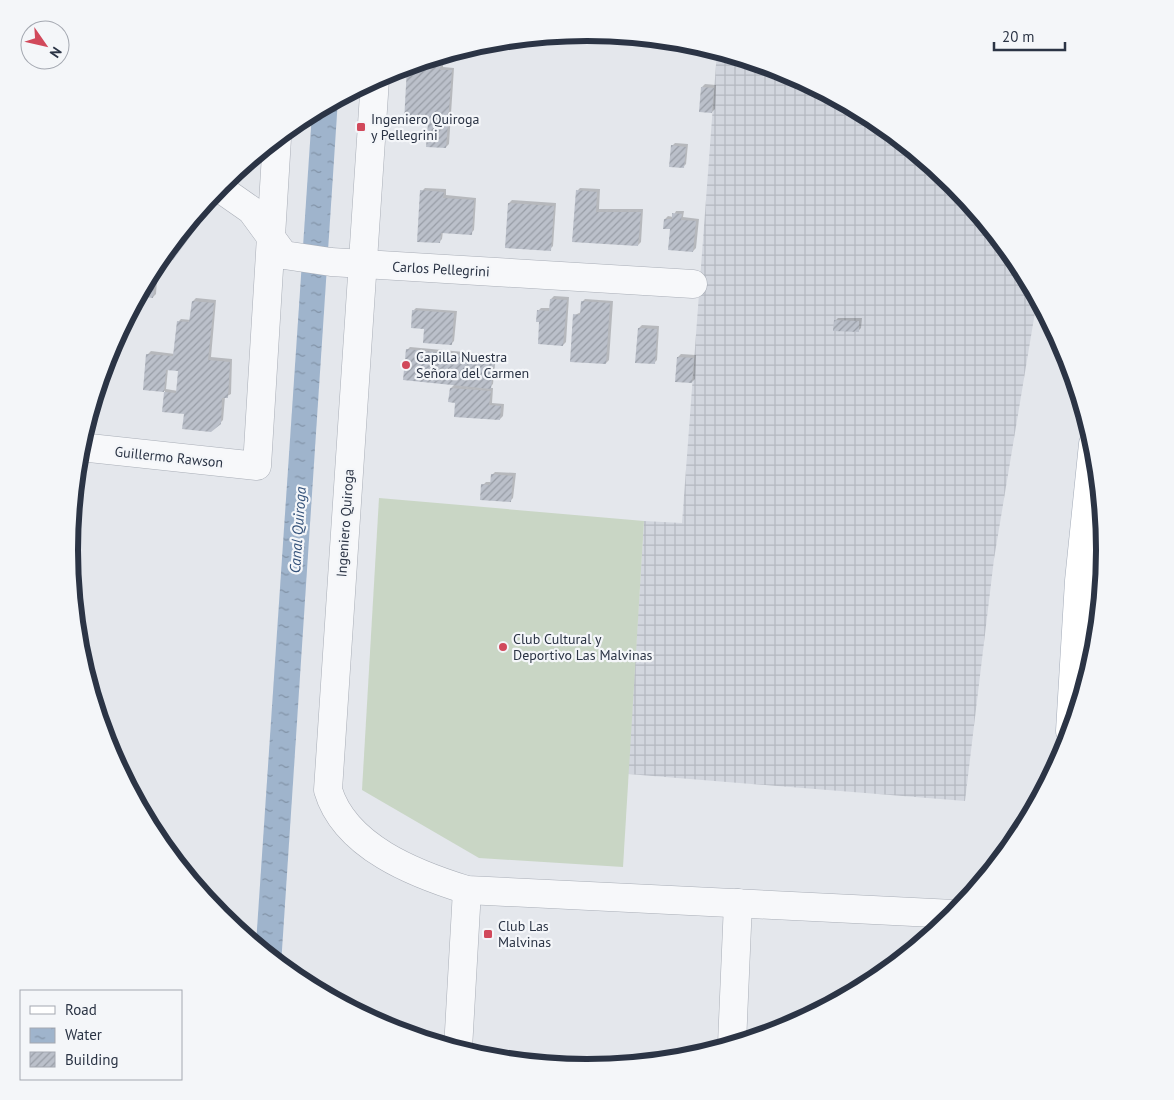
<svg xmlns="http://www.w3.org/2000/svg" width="1174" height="1100" font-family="'PT Sans',sans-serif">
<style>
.industrial{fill:url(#industrial-grid)}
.grass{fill:#c9d6c5}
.water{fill:url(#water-ripples)}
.shadow{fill:#0003;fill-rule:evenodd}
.building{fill:url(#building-hatch)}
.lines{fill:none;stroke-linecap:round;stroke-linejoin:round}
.minor-casing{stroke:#a9aeb7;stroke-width:29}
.major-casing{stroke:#a3abb8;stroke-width:29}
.minor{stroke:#f7f8fa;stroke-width:28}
.major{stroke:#fff;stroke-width:28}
.poi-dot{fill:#d1495b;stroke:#f4f6f9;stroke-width:2}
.labels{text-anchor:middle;stroke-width:4.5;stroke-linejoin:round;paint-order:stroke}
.poi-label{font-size:14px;fill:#2b3445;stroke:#f4f6f9;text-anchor:start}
.street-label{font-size:14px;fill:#2b3445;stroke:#f4f6f9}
.water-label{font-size:15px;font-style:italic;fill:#34527a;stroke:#f4f6f9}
.rim{fill:none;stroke:#2b3445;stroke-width:6}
</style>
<defs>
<pattern id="industrial-grid" width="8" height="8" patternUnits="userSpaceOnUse" patternTransform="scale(1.25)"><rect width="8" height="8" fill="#d2d6de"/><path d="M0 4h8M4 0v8" fill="none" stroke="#b4b8c0"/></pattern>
<pattern id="water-ripples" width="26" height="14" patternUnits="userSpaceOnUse" patternTransform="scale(1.25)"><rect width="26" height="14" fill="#9fb4cc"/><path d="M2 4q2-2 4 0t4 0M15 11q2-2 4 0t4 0" fill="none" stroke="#8293a7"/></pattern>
<pattern id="building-hatch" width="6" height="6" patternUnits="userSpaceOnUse" patternTransform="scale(1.25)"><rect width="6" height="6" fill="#bbc0ca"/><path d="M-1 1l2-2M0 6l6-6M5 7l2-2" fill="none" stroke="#989da6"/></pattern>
</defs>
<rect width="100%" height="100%" fill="#e4e7ec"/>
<!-- industrial -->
<polygon class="industrial" points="717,51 785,72 875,120 953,184 1017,263 1037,300 994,559 965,801 628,774 644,521 682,523"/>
<!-- grass -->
<polygon class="grass" points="379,498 644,521 623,867 479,858 362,790"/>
<!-- water -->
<polygon class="water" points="338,99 281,965 256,944 312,113"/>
<!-- shadow -->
<g class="shadow">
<polygon points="444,55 443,67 454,68 449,144 446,147 429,122 409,68 412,65"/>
<polygon points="705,84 716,85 715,109 712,112 702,87"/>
<polygon points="675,143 688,144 686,164 683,167 672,146"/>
<polygon points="425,188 446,189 446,195 476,198 474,230 471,233 443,231 442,239 439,242 422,191"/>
<polygon points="580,188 600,189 599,209 643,209 641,242 638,245 574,241 577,191"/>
<polygon points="512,200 556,203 553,246 550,249 509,203"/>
<polygon points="199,211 205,215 173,258 165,253"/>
<polygon points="676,211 684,211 683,217 699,219 696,248 693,251 665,219 668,216 673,217"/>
<polygon points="148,279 157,280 156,294 153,297 139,295"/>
<polygon points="554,296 569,297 566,342 563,345 541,321 538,311 541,308 550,308 551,299"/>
<path d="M 196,298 L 216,300 L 211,357 L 232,359 L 231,394 L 225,397 L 223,420 L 220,423 L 185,413 L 163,411 L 165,391 L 144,389 L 148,354 L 151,351 L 175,354 L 178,322 L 181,319 L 191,320 L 193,301 ZM 168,369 L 180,370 L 178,391 L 166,389 Z"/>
<polygon points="585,299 613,301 609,360 606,363 575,315 581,312 582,302"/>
<polygon points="416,308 457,311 454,341 451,344 425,328 413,311"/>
<polygon points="838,318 862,318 861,328 858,331 835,321"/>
<polygon points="642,325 659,326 657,360 654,363 639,328"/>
<polygon points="410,347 496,355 493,384 489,388 493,388 492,403 504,404 503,416 500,419 456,402 451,388 455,384 407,350"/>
<polygon points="681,354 696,355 695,379 692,382 678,357"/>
<polygon points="495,472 516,473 513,498 510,501 483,485 486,482 491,482 492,475"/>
</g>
<!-- building -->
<g class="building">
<polygon points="441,56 440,70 452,70 446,148 426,147 428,123 404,122 407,67 413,68 413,64"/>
<polygon points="701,87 714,88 712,113 699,112"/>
<polygon points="671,145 686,147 684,168 669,167"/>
<polygon points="420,190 444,192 443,198 474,200 472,235 441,233 440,243 417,242"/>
<polygon points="576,190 597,192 596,212 641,212 638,246 572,242"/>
<polygon points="508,203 554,206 551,251 505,248"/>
<polygon points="672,213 682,214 681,220 696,221 693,252 668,250 670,229 663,229 664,219 672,219"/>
<polygon points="196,214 203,219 173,260 164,254"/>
<polygon points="146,282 155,283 153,298 139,296"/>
<polygon points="550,299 567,300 563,346 538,344 539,322 536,322 537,310 549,311"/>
<polygon points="192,301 214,303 208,360 230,362 228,398 222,398 221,424 211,432 182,429 184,414 162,412 164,392 176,393 178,371 166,370 164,392 143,390 146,354 173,356 177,321 189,322"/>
<polygon points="581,301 610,303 606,364 570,362 573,314 580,315"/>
<polygon points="412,310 454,313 452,345 423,343 424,329 411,328"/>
<polygon points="834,320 859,321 859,332 833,331"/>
<polygon points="638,328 657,329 655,364 635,363"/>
<polygon points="406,349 494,358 491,389 403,380"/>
<polygon points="677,357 694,358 692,383 675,382"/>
<polygon points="450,388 491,391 489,405 501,406 500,420 454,417 455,403 448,402"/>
<polygon points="491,474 513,476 511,502 480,500 481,484 490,485"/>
</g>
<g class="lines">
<defs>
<g id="minor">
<path d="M 375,79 L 328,790 C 345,847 415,874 467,890 L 954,914"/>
<polyline points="218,187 251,210 284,255 331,262 693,284"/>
<polyline points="80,447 257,466 277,138"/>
<polyline points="732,1044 738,903"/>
<polyline points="458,1049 467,890"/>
</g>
<polyline id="major" points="1070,731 1079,581 1093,444"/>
</defs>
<!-- minor casing -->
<use href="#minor" class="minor-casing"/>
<!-- major casing -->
<use href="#major" class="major-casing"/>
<!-- minor -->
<use href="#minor" class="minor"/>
<!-- major -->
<use href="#major" class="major"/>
</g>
<!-- markers -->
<g class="poi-dot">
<rect x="356" y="122" width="10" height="10" rx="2.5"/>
<circle cx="406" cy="365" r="5"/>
<circle cx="503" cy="647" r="5"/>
<rect x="483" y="929" width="10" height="10" rx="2.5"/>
</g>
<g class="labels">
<!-- poi labels -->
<g class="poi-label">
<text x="371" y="124">Ingeniero Quiroga<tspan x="371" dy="16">y Pellegrini</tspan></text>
<text x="416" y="362">Capilla Nuestra<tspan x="416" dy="16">Señora del Carmen</tspan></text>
<text x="513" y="644">Club Cultural y<tspan x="513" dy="16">Deportivo Las Malvinas</tspan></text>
<text x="498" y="931">Club Las<tspan x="498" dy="16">Malvinas</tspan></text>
</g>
<!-- street labels -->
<g class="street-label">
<text transform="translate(441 269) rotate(3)" y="5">Carlos Pellegrini</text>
<text transform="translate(169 457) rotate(6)" y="5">Guillermo Rawson</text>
<text transform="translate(345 523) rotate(-86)" y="5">Ingeniero Quiroga</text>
</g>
<!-- water labels -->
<g class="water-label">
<text transform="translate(298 530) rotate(-86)" y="5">Canal Quiroga</text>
</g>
</g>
<!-- crop -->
<path d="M0 0H1174V1100H0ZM78 550a509 509 0 1 1 1018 0a509 509 0 1 1-1018 0Z" fill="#f4f6f9" fill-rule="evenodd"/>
<path class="rim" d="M78 550a509 509 0 1 1 1018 0a509 509 0 1 1-1018 0Z"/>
<!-- legend -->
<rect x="20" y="990" width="162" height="90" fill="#f4f6f9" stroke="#a4a8b1"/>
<rect x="30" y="1006" width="25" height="8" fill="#ffffff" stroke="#a4a8b1"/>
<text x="65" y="1015" font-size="15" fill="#2b3445">Road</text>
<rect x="30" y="1028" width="25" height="15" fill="url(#water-ripples)" stroke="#a4a8b1"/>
<text x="65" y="1040" font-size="15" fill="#2b3445">Water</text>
<rect x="30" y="1052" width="25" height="15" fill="url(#building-hatch)" stroke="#a4a8b1"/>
<text x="65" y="1065" font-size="15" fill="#2b3445">Building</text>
<!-- north arrow -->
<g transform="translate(45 45) rotate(124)"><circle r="24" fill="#f4f6f9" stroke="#a4a8b1"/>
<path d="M0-4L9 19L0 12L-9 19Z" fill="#d1495b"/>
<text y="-8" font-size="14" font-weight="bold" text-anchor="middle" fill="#2b3445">N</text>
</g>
<!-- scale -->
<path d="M994 42v8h71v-8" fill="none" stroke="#2b3445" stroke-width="2.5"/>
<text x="1002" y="42" font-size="15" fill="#2b3445" stroke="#f4f6f9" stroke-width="4" paint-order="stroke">20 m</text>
</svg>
